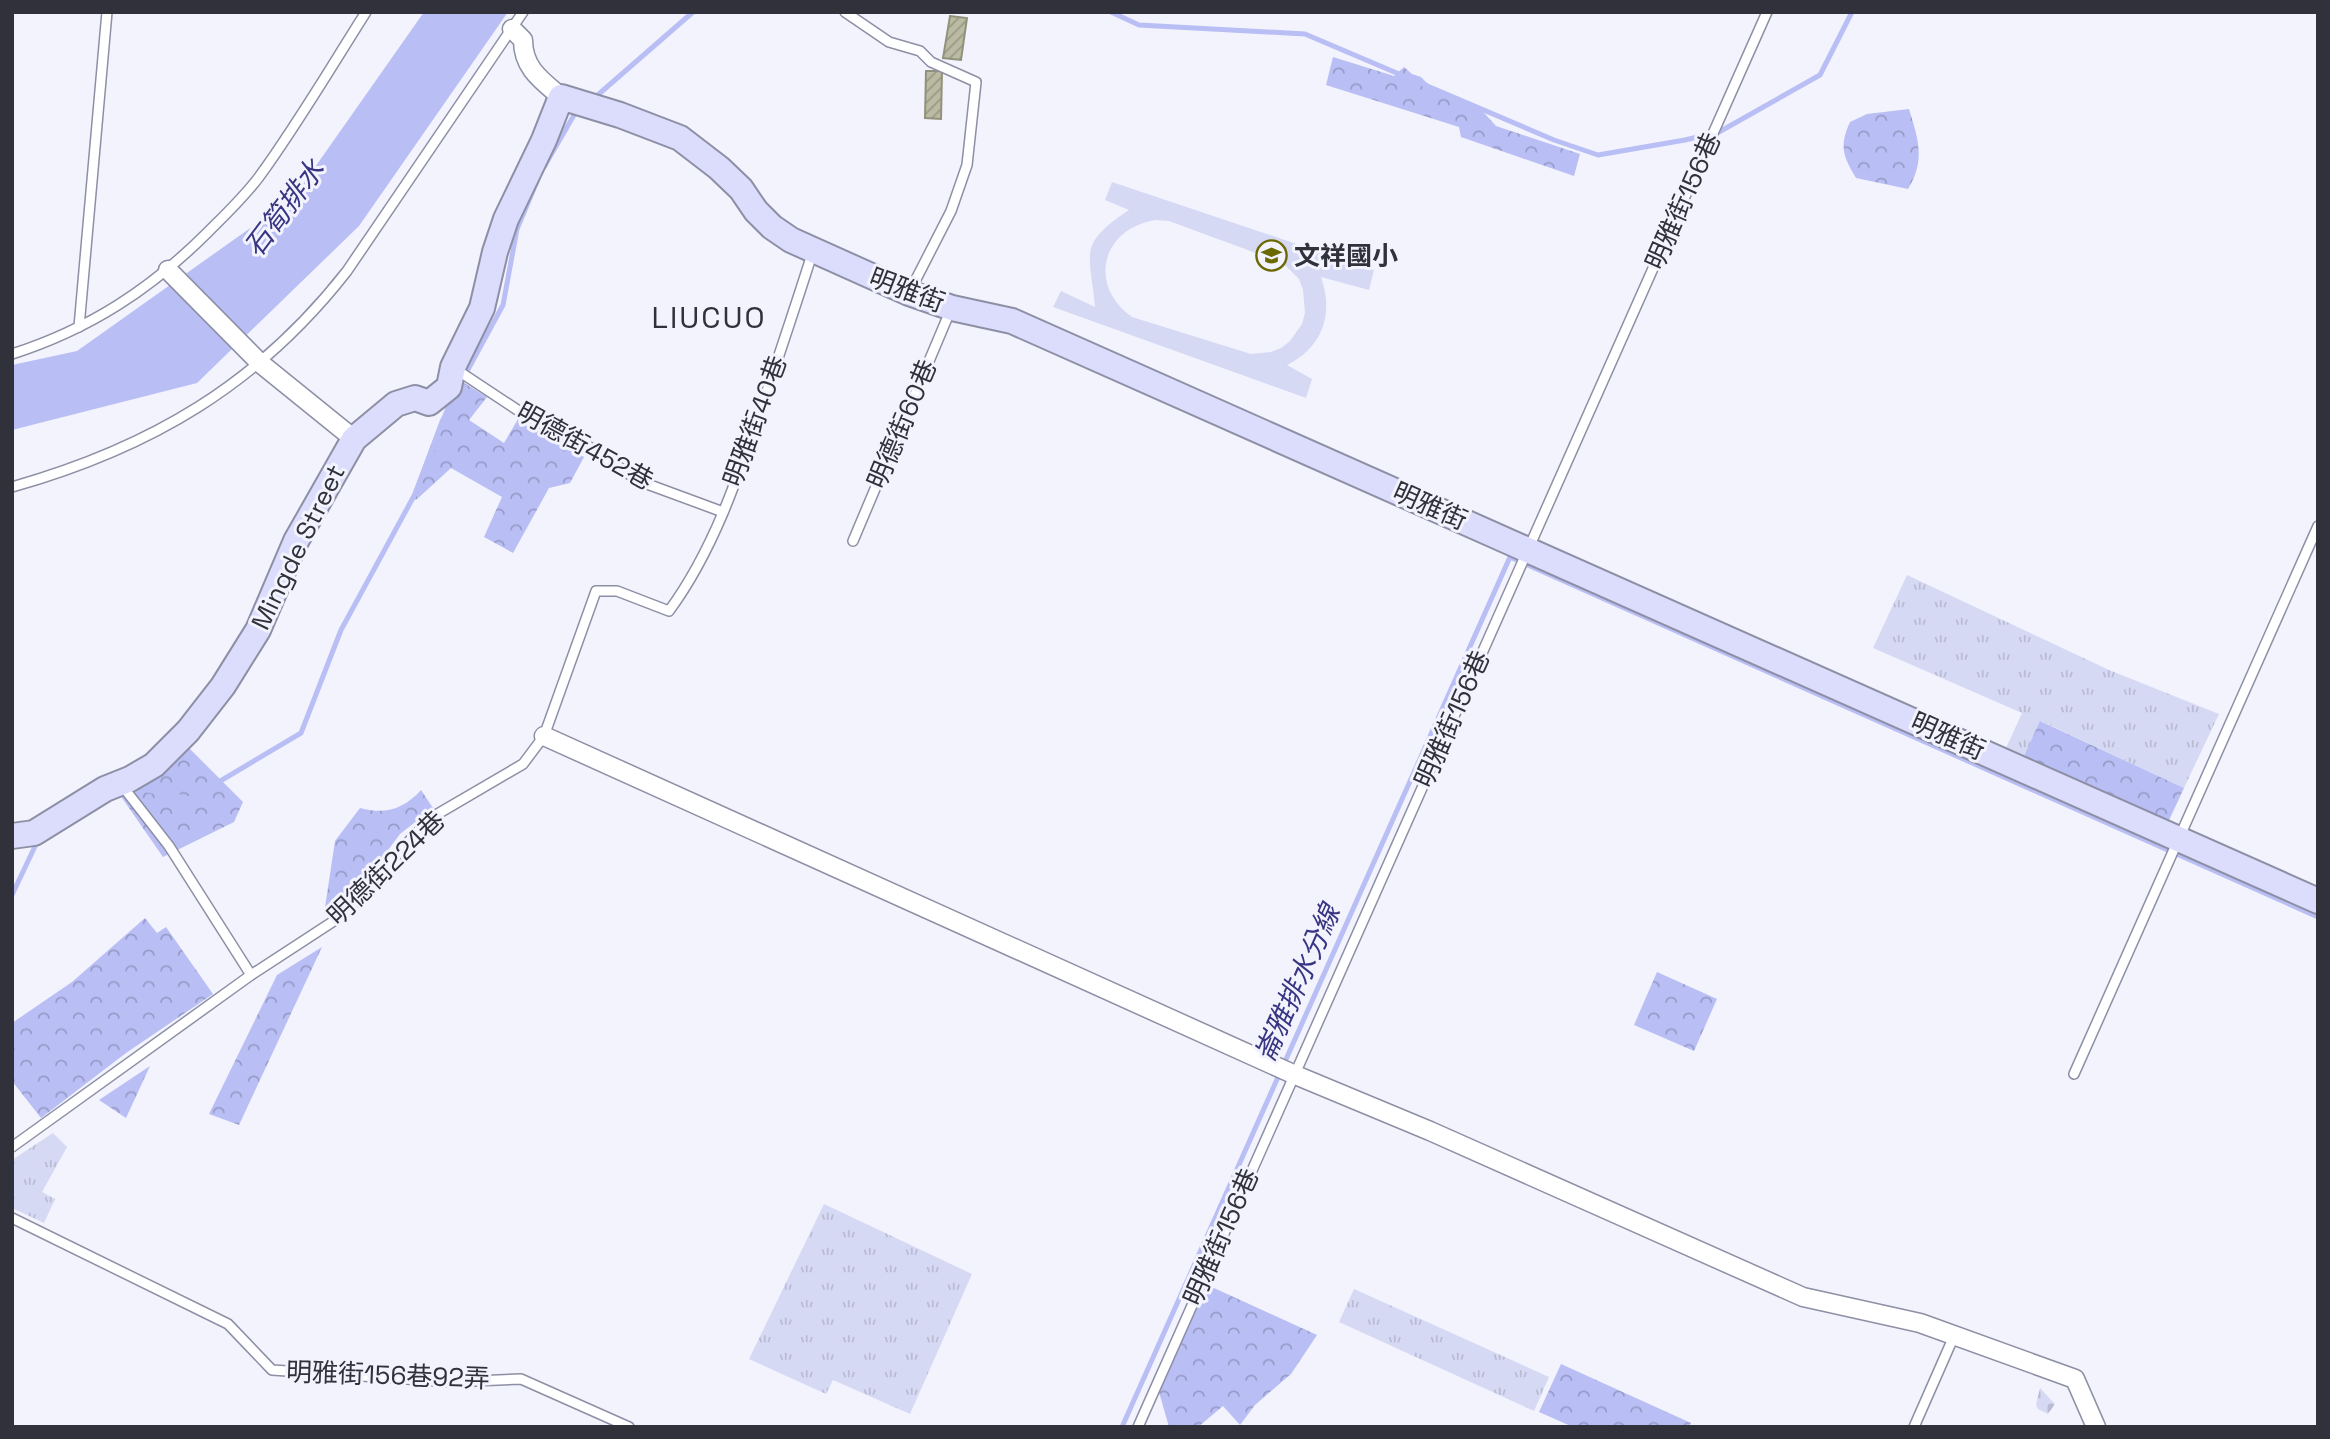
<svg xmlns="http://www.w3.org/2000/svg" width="2330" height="1439" font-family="'Space Grotesk','Noto Sans TC',sans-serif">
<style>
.grass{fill:url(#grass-tufts)}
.forest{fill:url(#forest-crowns)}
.cemetery{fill:url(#cemetery-stones)}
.garden{fill:#d6d9f4;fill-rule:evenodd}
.water{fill:#b9bef5}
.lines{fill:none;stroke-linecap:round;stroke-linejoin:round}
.stream{stroke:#b9bef5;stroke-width:5}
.building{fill:url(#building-hatch);stroke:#92927b;stroke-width:2}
.lane-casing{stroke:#8d8fa5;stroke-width:12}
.street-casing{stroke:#8d8fa5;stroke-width:21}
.secondary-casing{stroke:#8d8fa5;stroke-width:28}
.lane{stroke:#fff;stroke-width:9}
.street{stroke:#fff;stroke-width:18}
.secondary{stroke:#dcdcfd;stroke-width:24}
.labels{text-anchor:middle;stroke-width:6;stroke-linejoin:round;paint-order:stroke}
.street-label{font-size:26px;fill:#30313a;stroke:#f2f3fd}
.poi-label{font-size:26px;font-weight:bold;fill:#30313a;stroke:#f2f3fd;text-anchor:start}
.water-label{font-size:28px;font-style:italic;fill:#393583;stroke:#f2f3fd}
.quarter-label{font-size:30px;letter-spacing:2px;fill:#30313a;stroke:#f2f3fd}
</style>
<defs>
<pattern id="grass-tufts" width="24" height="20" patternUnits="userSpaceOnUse" patternTransform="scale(1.75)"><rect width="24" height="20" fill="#d6d9f4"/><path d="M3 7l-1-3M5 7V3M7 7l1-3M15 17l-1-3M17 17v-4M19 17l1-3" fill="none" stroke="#b8bbd2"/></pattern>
<pattern id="forest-crowns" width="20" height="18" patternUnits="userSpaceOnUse" patternTransform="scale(1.75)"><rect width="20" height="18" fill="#b9bef5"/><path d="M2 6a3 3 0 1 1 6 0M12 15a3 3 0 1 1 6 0" fill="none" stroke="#979bc7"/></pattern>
<pattern id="cemetery-stones" width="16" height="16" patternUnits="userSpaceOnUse" patternTransform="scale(1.75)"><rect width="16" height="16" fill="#d6d9f4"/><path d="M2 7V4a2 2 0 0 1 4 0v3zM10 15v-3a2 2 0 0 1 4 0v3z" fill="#b8bbd2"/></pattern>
<pattern id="building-hatch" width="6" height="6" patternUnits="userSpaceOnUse" patternTransform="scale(1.75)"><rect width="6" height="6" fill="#bbbba3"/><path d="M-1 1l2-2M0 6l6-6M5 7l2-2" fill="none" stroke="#989986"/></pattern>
</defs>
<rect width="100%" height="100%" fill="#f2f3fd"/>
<!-- grass -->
<g class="grass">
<polygon points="1907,575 2109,670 2219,714 2184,788 2041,721 2020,765 2001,759 2022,713 1873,648"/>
<polygon points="53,1133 67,1147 42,1192 55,1199 44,1223 12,1208 12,1160"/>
<polygon points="824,1204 972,1274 910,1414 833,1380 826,1394 749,1359"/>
<polygon points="1354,1289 1549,1377 1534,1411 1339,1322"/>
</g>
<!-- forest -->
<g class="forest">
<polygon points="1333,57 1394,76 1404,67 1412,74 1421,77 1430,86 1477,105 1496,126 1580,154 1574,176 1461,137 1459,127 1326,85"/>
<path d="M 1909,109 C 1918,139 1926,160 1908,189 L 1856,178 C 1843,156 1839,146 1850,122 L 1867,114 Z"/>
<polygon points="464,383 487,397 469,420 504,443 518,419 584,457 570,483 549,488 513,553 484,537 502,497 451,468 416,500 411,498 440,420"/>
<polygon points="2040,721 2184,788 2164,831 2020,765"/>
<polygon points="185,744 243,802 234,822 163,857 120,795"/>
<path d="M 421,790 L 433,808 L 400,834 L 357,892 L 324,914 L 335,841 L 360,808 C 385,815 404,809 421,790 Z"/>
<polygon points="145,918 157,933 166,927 213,994 126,1053 41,1118 12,1081 12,1023 72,982"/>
<polygon points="322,947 239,1125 209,1114 277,975"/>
<polygon points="1657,972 1717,999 1694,1051 1634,1025"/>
<polygon points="150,1066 126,1118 99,1100"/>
<polygon points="1214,1288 1317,1335 1291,1374 1255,1405 1240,1425 1223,1406 1198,1427 1169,1427 1159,1392 1203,1293"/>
<polygon points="1561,1364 1691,1423 1689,1427 1573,1427 1539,1412"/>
</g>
<!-- cemetery -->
<polygon class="cemetery" points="2040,1388 2055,1404 2048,1414 2038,1409 2036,1405"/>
<!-- garden -->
<path class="garden" d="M 1112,182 L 1374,270 L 1369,290 L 1321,277 C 1334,314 1323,347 1287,365 L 1312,379 L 1306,398 L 1053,307 L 1061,291 L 1095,307 C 1090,251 1077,245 1129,210 L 1105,200 ZM 1156,220 L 1169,221 L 1283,263 L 1299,279 L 1303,290 L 1305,313 L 1302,324 L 1290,341 L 1281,348 L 1271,352 L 1251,354 L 1132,317 C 1087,285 1102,228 1156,220 Z"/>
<!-- water -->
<polygon class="water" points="424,12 508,12 359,226 197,383 12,430 12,365 77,351 294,197"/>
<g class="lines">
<!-- stream -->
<g class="stream">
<polyline points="1111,12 1139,25 1305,34 1554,140 1598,155 1685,140 1719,132 1820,75 1852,12"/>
<polyline points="592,100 693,12"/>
<polyline points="544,167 574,115 579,111"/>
<polyline points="465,375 503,305 517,229 538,179"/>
<polyline points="134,787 190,799 301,733 341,630 415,494 453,395"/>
<polyline points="12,895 38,840"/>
<polyline points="1122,1427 1510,557 2318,917"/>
</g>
</g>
<!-- building -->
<g class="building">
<polygon points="950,16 967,18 961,60 943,58"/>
<polygon points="926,71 942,71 941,119 925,118"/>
</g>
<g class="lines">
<defs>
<g id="lane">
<polyline points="845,12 889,42 920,51 931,62 976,82 967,165 951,211 910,291"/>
<polyline points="79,327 107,12"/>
<path d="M 12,354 C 90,329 151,289 208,232 C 226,214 244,197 259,177 C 297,125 331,67 366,12"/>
<polyline points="454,368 528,417 591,448 639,481 723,512"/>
<path d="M 12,487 C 150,448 258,385 347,271 L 523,12"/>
<polyline points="853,541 951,309"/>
<polyline points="120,783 169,846 251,975"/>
<polyline points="2074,1074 2318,526"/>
<path d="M 12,1147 L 251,975 L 343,915 L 429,819 L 523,764 L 544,736 L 596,591 L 617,591 L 669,611 C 714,550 739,474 763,403 C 780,352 797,302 813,251"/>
<polyline points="12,1218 228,1324 272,1370 452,1382 521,1379 629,1427"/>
<polyline points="1138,1427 1767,12"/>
<polyline points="1914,1427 1954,1336"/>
</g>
<g id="street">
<path d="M 512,29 L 523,40 C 523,68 541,80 561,97"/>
<polyline points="168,270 260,363 354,439"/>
<polyline points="544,736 1293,1074 1430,1131 1803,1297 1920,1323 2075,1379 2096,1427"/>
</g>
<polyline id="secondary" points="12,836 34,833 105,789 130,779 154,765 188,731 223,686 258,630 296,541 354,439 396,404 415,398 429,403 449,387 453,367 482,308 495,252 506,219 544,140 561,97 620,115 680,138 719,168 741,189 756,211 772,227 791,240 909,293 952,308 1012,321 2318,901"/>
</defs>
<!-- lane casing -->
<use href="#lane" class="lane-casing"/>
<!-- street casing -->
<use href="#street" class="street-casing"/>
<!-- secondary casing -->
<use href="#secondary" class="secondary-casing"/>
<!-- lane -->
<use href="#lane" class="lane"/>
<!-- street -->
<use href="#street" class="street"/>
<!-- secondary -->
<use href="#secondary" class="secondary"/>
</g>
<!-- icons -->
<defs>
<symbol id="school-ring" viewBox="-11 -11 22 22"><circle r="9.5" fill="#f2f3fd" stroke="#6b6904" stroke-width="1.5"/><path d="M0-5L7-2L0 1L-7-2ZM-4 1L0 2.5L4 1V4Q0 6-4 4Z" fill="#6b6904"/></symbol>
</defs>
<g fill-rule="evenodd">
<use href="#school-ring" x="1254" y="238" width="35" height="35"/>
</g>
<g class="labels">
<!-- street labels -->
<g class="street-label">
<text transform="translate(1683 201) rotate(-66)" y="9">明雅街156巷</text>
<text transform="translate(907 290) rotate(21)" y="9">明雅街</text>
<text transform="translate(755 421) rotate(-70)" y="9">明雅街40巷</text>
<text transform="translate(902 424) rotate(-67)" y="9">明德街60巷</text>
<text transform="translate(585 446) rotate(29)" y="9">明德街452巷</text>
<text transform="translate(1430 506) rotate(24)" y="9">明雅街</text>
<text transform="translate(298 547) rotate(-64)" y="9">Mingde Street</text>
<text transform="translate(1452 719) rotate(-66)" y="9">明雅街156巷</text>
<text transform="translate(1948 736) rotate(24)" y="9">明雅街</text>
<text transform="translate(386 868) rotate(-44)" y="9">明德街224巷</text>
<text transform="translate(1221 1237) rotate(-66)" y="9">明雅街156巷</text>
<text transform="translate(388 1375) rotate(2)" y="9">明雅街156巷92弄</text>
</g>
<!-- poi labels -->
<g class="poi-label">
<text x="1294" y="265">文祥國小</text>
</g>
<!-- water labels -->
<g class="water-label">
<text transform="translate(284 208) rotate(-53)" y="10">石筍排水</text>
<text transform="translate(1297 983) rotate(-66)" y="10">崙雅排水分線</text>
</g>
<!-- quarter labels -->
<g class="quarter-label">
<text x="709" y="328">LIUCUO</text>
</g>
</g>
<!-- border -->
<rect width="2330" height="1439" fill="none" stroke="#30313a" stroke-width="28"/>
</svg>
